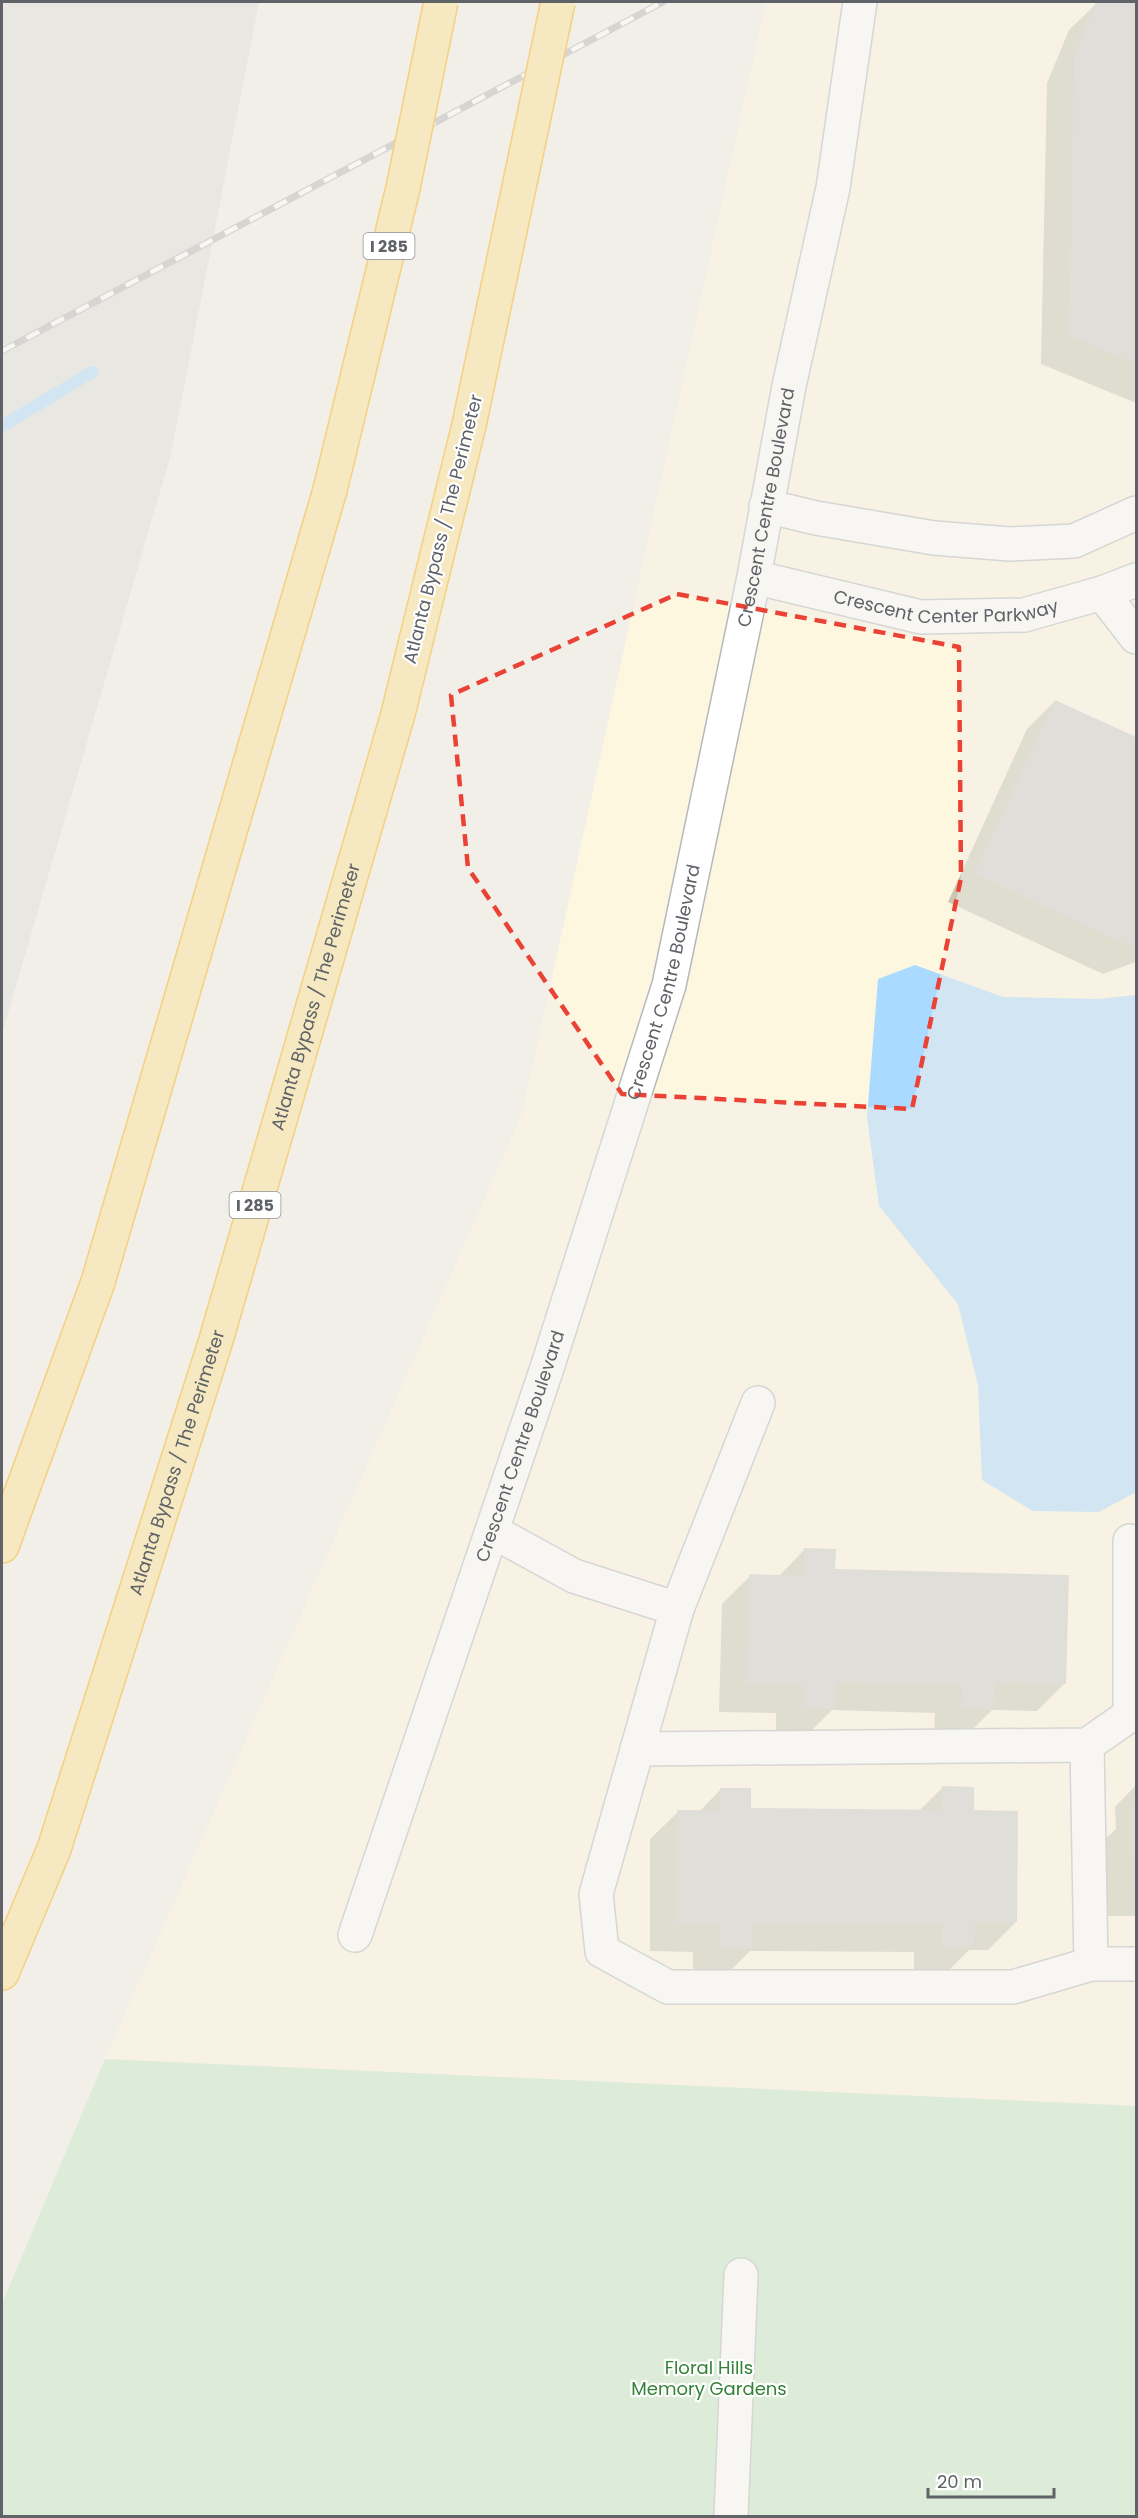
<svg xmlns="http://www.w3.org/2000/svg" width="1138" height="2518" font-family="Poppins,sans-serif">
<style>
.commercial{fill:#fef7e0}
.industrial{fill:#e0deda}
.green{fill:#c5e8c5}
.water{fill:#aadaff}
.shadow{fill:#0003}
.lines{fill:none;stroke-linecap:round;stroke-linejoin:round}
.stream{stroke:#aadaff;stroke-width:12}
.building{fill:#cccac5}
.minor-casing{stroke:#b5b8bc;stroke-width:36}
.highway-casing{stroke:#f9ab00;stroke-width:36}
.minor{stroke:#fff;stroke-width:33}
.highway{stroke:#fde293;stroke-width:33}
.rail-casing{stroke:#b6b7b8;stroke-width:7}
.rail{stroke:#fff;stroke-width:4.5;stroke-dasharray:14;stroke-linecap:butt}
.highway-bridge-casing{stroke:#f9ab00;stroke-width:36;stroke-linecap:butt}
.highway-bridge{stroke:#fde293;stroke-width:33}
.marked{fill:none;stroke:#ea4335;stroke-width:4.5;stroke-dasharray:12 8;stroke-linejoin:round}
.labels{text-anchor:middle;stroke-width:4.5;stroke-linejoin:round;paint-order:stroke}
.shield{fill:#fff;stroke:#8f9295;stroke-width:1.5}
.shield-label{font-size:16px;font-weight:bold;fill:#5f6368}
.street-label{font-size:18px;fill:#5f6368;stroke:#fff}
.park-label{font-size:18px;fill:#348238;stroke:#fff}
</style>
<rect width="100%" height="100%" fill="#f1efe8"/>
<!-- commercial -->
<polygon class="commercial" points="766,2 1136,2 1136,2106 105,2059 522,1114"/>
<!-- industrial -->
<polygon class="industrial" points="2,2 259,2 171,454 2,1034"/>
<!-- green -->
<polygon class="green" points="105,2059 1136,2106 1136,2516 2,2516 2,2304"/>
<!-- water -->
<polygon class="water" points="915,965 1003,997 1098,999 1136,995 1136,1492 1099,1512 1033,1511 982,1480 978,1385 958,1304 879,1206 867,1117 878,979"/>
<!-- shadow -->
<g class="shadow">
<polygon points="1098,2 1136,2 1136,403 1041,364 1047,83 1069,30"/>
<polygon points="1055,701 1136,739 1136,962 1103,974 948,902 1027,729"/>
<polygon points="805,1549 834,1570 1065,1683 1037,1711 992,1710 964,1738 934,1736 935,1713 832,1710 806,1736 776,1736 776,1713 719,1712 722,1604 750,1576 778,1577"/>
<polygon points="1136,1785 1136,1916 1106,1916 1105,1839 1116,1829 1115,1807"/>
<polygon points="942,1788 973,1812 1016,1922 988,1950 969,1950 945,1974 914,1974 914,1952 750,1951 724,1977 693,1976 693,1952 650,1951 650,1839 678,1812 699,1812 721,1789 749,1810 919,1811"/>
</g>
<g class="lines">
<!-- stream -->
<polyline class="stream" points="2,426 92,372"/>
</g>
<!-- building -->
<g class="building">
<polygon points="1096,2 1136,2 1136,364 1069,336 1074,54"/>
<polygon points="1055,700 1136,737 1136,945 1132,947 974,874"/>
<polygon points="804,1548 836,1549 835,1569 1069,1575 1066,1684 995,1682 993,1710 961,1709 962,1686 837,1682 836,1709 803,1708 804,1686 746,1685 749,1574 804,1576"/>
<polygon points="942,1786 974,1787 974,1810 1018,1811 1017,1922 975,1922 974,1947 942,1947 942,1925 753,1923 753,1950 720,1949 720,1925 677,1924 677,1810 720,1810 720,1788 751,1788 751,1808 942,1810"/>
<polygon points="1132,1810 1136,1810 1136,1889 1133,1889"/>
</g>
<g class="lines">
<defs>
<g id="minor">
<polyline points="766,506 816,518 934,538 1010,544 1074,541 1136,513"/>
<path id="s1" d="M 754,577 L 921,617 L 1024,615 L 1102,593 L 1136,580"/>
<polyline points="1102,593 1136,637"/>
<polyline points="492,1531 574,1576 677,1609 758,1403"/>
<polyline points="1130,1541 1130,1715 1136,1715"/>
<polyline points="677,1609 596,1894 602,1951 668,1987 1013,1987 1091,1964 1136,1964"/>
<polyline points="1087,1745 1091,1964"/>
<polyline points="637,1749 1087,1745 1130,1715"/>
<path id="s2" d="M 355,1935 L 547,1368 L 669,985 L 754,577 L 789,386 L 833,188 L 860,2"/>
<polyline points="731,2516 741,2275"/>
</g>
<g id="highway">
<polyline points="2,1546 98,1282 330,490"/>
<path id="s3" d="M 2,1973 L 54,1849 L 216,1340 L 398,714 L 469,425"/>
</g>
</defs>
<!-- minor casing -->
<use href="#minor" class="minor-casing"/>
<!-- highway casing -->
<use href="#highway" class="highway-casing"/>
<!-- minor -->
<use href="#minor" class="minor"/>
<!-- highway -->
<use href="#highway" class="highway"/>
<defs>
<polyline id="rail" points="2,351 663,2"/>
</defs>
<!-- rail casing -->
<use href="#rail" class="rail-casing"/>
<!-- rail -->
<use href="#rail" class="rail"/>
<defs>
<g id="highway-bridge">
<polyline points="469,425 558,2"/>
<polyline points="330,490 403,188 441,2"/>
</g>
</defs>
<!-- highway-bridge casing -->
<use href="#highway-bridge" class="highway-bridge-casing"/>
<!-- highway-bridge -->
<use href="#highway-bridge" class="highway-bridge"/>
</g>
<!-- marked area -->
<path d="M0 0H1138V2518H0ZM 677,594 L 959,647 L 961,878 L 912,1109 L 622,1094 L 468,868 L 451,695 Z" fill="#f1efe8" fill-opacity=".55" fill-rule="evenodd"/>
<path class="marked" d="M 677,594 L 959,647 L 961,878 L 912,1109 L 622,1094 L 468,868 L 451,695 Z"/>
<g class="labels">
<!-- shield labels -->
<g class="shield">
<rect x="363.5" y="233" width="51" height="26" rx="4.5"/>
<rect x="229.5" y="1192" width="51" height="26" rx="4.5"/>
</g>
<g class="shield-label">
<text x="389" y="252">I 285</text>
<text x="255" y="1211">I 285</text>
</g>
<!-- street labels -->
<g class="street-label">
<text dy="6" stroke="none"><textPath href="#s2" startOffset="1488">Crescent Centre Boulevard</textPath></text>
<text transform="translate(443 529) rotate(-76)" y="6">Atlanta Bypass / The Perimeter</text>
<text dy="6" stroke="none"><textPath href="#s1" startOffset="196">Crescent Center Parkway</textPath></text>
<text dy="6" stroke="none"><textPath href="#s2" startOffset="1002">Crescent Centre Boulevard</textPath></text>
<text dy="6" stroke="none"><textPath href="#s3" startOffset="1026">Atlanta Bypass / The Perimeter</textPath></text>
<text dy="6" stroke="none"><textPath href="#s2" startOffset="516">Crescent Centre Boulevard</textPath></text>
<text dy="6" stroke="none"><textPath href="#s3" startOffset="540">Atlanta Bypass / The Perimeter</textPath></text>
</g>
<!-- park labels -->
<g class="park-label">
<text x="709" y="2374">Floral Hills<tspan x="709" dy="21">Memory Gardens</tspan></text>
</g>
</g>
<!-- border -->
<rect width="1138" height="2518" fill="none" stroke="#5f6368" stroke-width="6"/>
<!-- scale -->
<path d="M928 2488v9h126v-9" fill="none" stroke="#5f6368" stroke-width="3"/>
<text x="937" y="2488" font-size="18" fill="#5f6368" stroke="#ffffff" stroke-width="4.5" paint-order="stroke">20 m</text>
</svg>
